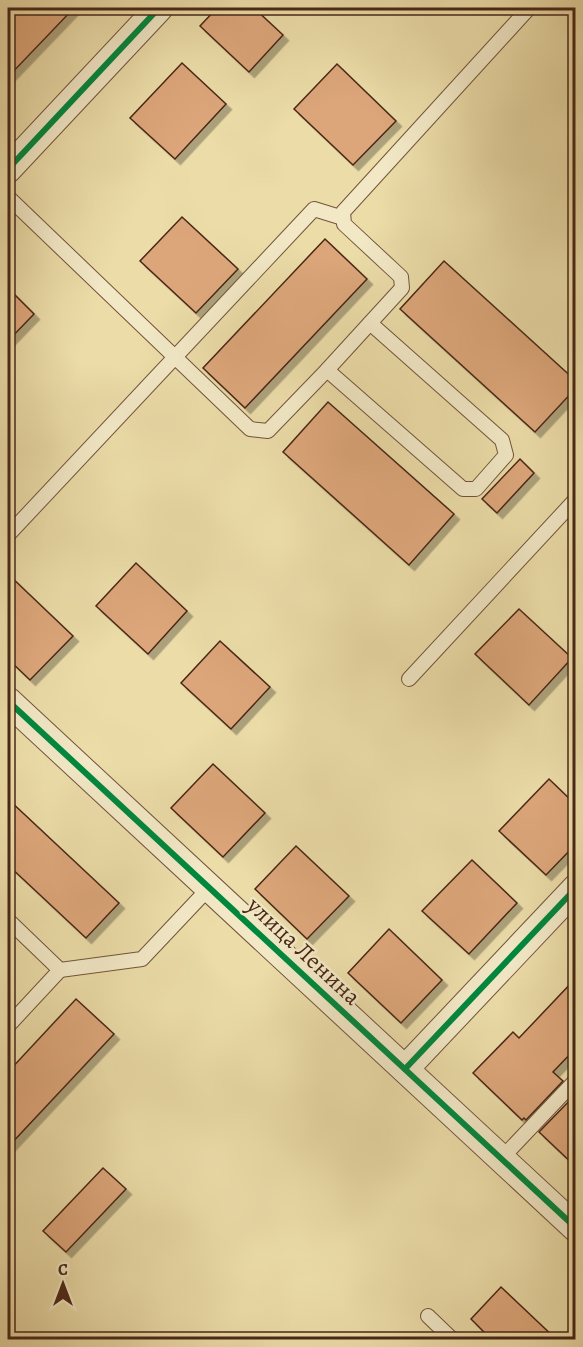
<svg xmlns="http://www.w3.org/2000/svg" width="583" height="1347" font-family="Alegreya,serif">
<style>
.building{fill:#dca67a;stroke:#492717;stroke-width:1.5;filter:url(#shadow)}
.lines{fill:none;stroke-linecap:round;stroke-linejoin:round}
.lane-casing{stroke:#72543b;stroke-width:16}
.street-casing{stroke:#72543b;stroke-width:29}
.lane{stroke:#f2e8c6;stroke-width:14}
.street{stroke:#f2e8c6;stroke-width:27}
.cycleway-casing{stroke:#f2e8c6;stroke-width:10}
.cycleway{stroke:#00873e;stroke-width:6}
.labels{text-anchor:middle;stroke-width:5;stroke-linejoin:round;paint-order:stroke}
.street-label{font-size:24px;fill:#492717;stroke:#f2e8c6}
</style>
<defs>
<filter id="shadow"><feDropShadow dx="5.5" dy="5.5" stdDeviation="0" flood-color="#0004"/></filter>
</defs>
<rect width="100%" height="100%" fill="#ebdca8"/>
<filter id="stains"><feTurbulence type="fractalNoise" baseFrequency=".00333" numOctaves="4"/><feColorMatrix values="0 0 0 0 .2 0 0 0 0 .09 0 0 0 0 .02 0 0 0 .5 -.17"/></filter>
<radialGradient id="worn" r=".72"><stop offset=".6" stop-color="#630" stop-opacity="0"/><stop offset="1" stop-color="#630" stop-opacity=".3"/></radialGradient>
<!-- building -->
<g class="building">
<polygon points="8,8 74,8 8,77"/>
<polygon points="217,8 254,8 283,35 249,72 200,26"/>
<polygon points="182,63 226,104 175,159 130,118"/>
<polygon points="337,64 396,121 353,165 294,109"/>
<polygon points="182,217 238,269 196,313 140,261"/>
<polygon points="325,239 367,279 245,408 203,368"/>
<polygon points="444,261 576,381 576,388 535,432 400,309"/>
<polygon points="8,288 34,314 8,341"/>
<polygon points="328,402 454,514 409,565 283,452"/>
<polygon points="520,459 534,473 497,513 482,499"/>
<polygon points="136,563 187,611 148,654 96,606"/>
<polygon points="8,574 73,636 30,680 8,659"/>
<polygon points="519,609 572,658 529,705 475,654"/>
<polygon points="220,641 270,687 231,729 181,683"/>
<polygon points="213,764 265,813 223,857 171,808"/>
<polygon points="549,779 576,805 576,844 546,875 499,831"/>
<polygon points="8,799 119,903 86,938 8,865"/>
<polygon points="296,846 349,896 307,939 255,889"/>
<polygon points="472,860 517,903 469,954 422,911"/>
<polygon points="389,929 442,980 401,1023 348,973"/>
<polygon points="576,978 576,1048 553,1072 563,1081 526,1120 524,1118 522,1120 473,1073 513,1032 519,1038"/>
<polygon points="76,999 114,1034 8,1147 8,1072"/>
<polygon points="576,1094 576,1167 539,1132"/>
<polygon points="103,1168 126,1189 66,1252 43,1231"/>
<polygon points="501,1287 557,1340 492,1340 471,1319"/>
</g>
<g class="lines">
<defs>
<g id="lane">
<polyline points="8,197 250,429 268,431 327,370 463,489 476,489 506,455 502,440 370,323 402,288 401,277 344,224 343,212 529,8"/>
<polyline points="327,370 370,323"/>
<polyline points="8,535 314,209 343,218"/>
<polyline points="409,679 576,499"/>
<polyline points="8,920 60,970 8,1026"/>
<polyline points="60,970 142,959 209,888"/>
<polyline points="501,1159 576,1080"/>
<polyline points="428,1316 453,1340"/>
</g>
<g id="street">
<polyline points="8,169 159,8"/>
<polyline points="8,701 576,1228"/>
<polyline points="405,1069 576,888"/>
</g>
</defs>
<!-- lane casing -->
<use href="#lane" class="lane-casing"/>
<!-- street casing -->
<use href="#street" class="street-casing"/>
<!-- lane -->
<use href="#lane" class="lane"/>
<!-- street -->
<use href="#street" class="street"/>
<defs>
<g id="cycleway">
<polyline points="8,169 159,8"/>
<polyline points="8,701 576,1228"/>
<polyline points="405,1069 576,888"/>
</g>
</defs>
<!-- cycleway casing -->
<use href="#cycleway" class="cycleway-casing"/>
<!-- cycleway -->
<use href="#cycleway" class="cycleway"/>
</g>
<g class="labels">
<!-- street labels -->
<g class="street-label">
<text transform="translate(304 951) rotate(43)" y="8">улица Ленина</text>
</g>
</g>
<!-- margin -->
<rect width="583" height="1347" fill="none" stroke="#ebdca8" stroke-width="30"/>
<rect x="9" y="9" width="565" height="1329" fill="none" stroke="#492717" stroke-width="3"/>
<rect x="15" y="15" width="553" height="1317" fill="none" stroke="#492717" stroke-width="1.5"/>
<!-- north arrow -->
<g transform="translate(63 1284)" stroke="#f2e8c6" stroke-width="4.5" paint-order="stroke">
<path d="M0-4.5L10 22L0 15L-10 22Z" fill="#492717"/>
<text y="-9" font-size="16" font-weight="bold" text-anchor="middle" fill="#492717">С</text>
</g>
<rect width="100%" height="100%" filter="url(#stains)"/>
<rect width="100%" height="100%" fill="url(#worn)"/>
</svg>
